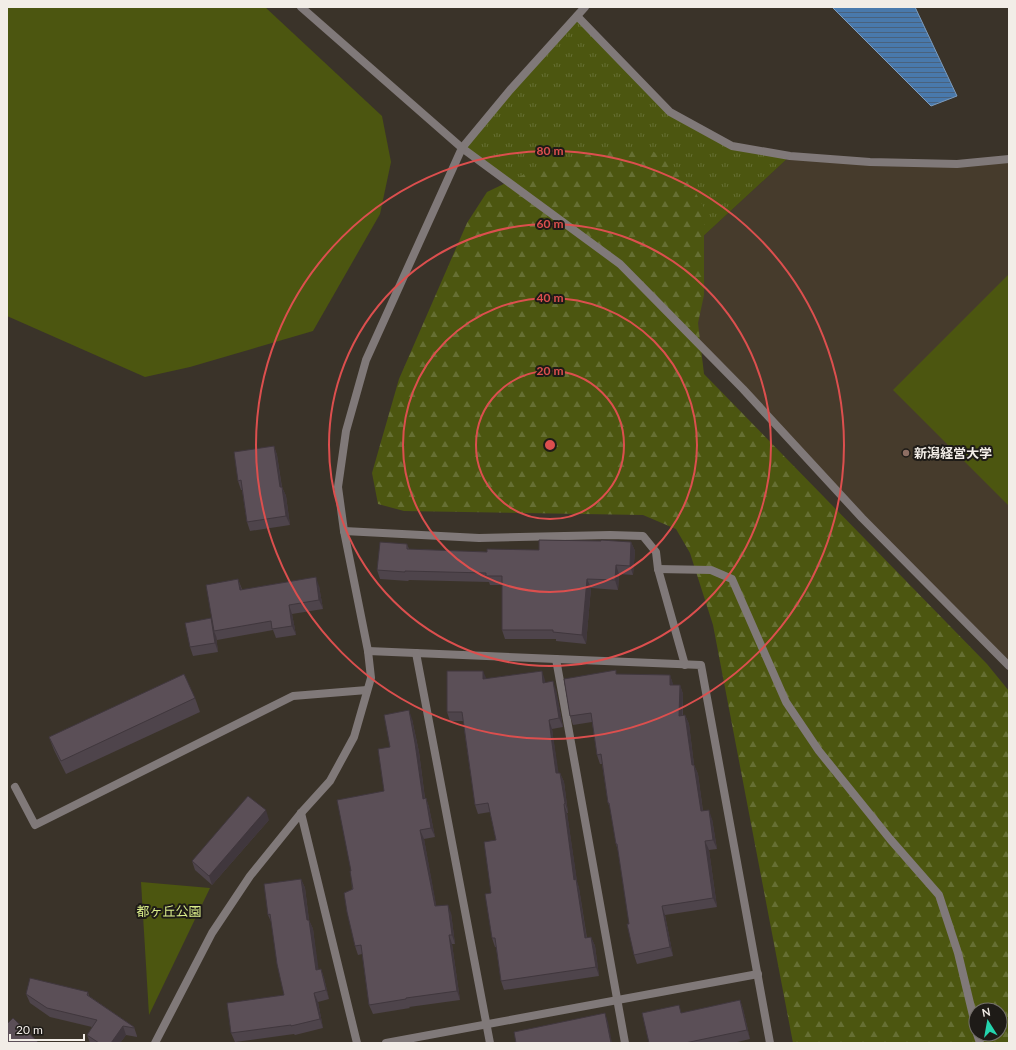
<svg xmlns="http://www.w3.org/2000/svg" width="1016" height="1050" font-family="Lato,'Noto Sans JP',sans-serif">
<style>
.built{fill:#463b2c}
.grass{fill:url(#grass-tufts)}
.forest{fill:url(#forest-firs);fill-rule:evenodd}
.green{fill:#4c5610}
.water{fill:url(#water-rules);stroke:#7c9cbe}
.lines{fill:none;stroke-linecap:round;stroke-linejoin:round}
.service{stroke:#807979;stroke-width:8}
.minor{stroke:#807979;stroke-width:8}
.tertiary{stroke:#807979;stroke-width:8}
.wall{fill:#4e444b}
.shaded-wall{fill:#40373d}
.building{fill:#5b4f57;stroke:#40373d}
.ring{fill:none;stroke:#dc4f4e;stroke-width:2}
.education-dot{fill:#8d6e63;stroke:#1e1b17;stroke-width:1.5}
.labels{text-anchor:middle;stroke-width:4;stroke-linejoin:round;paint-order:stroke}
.poi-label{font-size:13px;font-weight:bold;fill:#f2ede7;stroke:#1e1b17;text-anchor:start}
.park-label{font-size:13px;fill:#d9ec89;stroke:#1e1b17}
.centre{fill:#dc4f4e;stroke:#1e1b17;stroke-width:2}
.ring-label{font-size:12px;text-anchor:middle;font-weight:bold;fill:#dc4f4e;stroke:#1e1b17;stroke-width:4;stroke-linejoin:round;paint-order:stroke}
</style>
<defs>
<pattern id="grass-tufts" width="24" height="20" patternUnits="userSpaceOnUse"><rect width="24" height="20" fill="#4c5610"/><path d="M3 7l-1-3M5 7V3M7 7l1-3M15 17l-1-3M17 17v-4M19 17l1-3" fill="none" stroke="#666f33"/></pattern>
<pattern id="forest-firs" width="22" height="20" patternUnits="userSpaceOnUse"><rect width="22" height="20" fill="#4c5610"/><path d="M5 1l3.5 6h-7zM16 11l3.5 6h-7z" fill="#666f33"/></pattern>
<pattern id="water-rules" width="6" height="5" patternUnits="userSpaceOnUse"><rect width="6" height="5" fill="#4979ac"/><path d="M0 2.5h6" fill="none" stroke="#49627e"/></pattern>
</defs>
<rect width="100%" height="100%" fill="#3a3329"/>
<!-- built -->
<polygon class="built" points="790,156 957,164 1009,159 1009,666 645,290"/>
<!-- grass -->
<polygon class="grass" points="577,16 670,112 732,146 790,156 645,290 462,148"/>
<!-- forest -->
<path class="forest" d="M 649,148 L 688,179 L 704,208 L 704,295 L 698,323 L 704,374 L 987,664 L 1009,691 L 1009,1043 L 793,1043 L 713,625 L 690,553 L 676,529 L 643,515 L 404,511 L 378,504 L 372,473 L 399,379 L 467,223 L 487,192 L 548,163 L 609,150 ZM 976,1010 L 1000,1010 L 1000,1034 L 976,1034 Z"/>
<!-- green -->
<g class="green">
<polygon points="7,7 265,7 382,116 391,162 380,214 313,331 190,367 145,377 7,316"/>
<polygon points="1009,274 1009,506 893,390"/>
<polygon points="141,882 210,888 149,1015"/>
</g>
<!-- water -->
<polygon class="water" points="832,7 915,7 957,96 931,106"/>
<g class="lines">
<!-- service -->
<polyline class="service" points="577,16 670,112 732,146 790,156 870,162 957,164 1009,159"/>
<!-- minor -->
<g class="minor">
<polyline points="585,7 510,90 462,148 620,264 743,389 862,518 1009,666"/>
<polyline points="344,531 479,538 610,535 643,536 656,552 658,569 685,665"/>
<polyline points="658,569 711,570 732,579 786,702 819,751 890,839 939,895 958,953 976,1028"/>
<polyline points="368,651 701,665 770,1043"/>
<polyline points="416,653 490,1043"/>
<polyline points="556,659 625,1043"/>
<polyline points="15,787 35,825 293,696 367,690"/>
<polyline points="301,813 357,1043"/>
<polyline points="977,1034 980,1043"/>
<polyline points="386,1043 758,974"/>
</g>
<!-- tertiary -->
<polyline class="tertiary" points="155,1043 212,933 250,876 301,813 330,781 354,737 371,678 368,651 344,531 338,487 346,431 366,360 462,148 301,7"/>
</g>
<!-- wall -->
<g class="wall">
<polygon points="274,446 277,455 282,487 286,496 290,525 250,531 247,522 242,490 241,490 238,481"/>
<polygon points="631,542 635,551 633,575 619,574 618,590 591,588 586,644 556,641 556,639 505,639 502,630 502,585 490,585 489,582 409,580 408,581 380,579 377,570 407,544 409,549 487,552 539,550"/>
<polygon points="238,579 242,589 319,586 323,609 292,614 296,635 276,638 273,630 217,640 216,636 218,652 193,656 190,647 212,622"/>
<polygon points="617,674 670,675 673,685 680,685 683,694 683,716 685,715 689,724 694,765 698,774 703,811 712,819 717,849 709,850 717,907 665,915 673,956 637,964 634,955 618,851 616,844 610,808 608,803 602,764 600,764 597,755 592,722 573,725 570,716"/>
<polygon points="486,679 545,680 545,682 556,690 563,727 552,729 558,773 560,773 564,782 568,813 567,813 577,882 579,888 587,938 591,937 595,946 599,976 504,990 501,981 496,947 495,947 492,938 491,893 496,840 490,812 478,814 475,805 463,721 450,721 447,712"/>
<polygon points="195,698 200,712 66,774 54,750 49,737"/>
<polygon points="412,719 419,752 425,798 426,798 429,807 435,837 424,839 436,906 451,913 455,944 452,944 460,1000 409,1007 410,1008 373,1014 369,1005 362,954 358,955 355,946 351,871 384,791 390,747"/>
<polygon points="269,820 212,885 195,870 192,861"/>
<polygon points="301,879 305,888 309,920 313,929 318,970 321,969 324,978 329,999 318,1002 323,1028 295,1035 294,1034 235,1042 231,1033 284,995 272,924 268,915"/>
<polygon points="88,992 89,996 134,1027 137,1036 137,1037 126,1035 120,1043 90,1043 87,1035 92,1027 50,1017 30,1003 26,994"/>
<polygon points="740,1000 743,1009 750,1039 733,1043 649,1043 682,1013"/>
</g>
<!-- shaded-wall -->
<g class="shaded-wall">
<polygon points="274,446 277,455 283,496 280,487"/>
<polygon points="282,487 286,496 290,525 286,516"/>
<polygon points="631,542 635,551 633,575 630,566"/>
<polygon points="616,565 619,574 618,590 615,580"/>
<polygon points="316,577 319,586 323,609 319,600"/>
<polygon points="238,579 241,588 243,599 240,590"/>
<polygon points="587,579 591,588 586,644 582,635"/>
<polygon points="289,605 292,614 296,635 292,626"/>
<polygon points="211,618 214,627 214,631 216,636 218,652 215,643"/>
<polygon points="483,671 487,680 483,679"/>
<polygon points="542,671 545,680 547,692 543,683"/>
<polygon points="670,675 673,684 673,694 670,685"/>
<polygon points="553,681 556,690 563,727 559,718"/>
<polygon points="680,685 683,694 682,725 679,716"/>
<polygon points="409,710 412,719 419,752 426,807 423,799"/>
<polygon points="685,715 689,724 694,765 698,774 704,820 701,811 692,765"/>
<polygon points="549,720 552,729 560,782 556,773"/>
<polygon points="560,773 564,782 568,813 565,803"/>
<polygon points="426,798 429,807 435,837 431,828"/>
<polygon points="564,804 567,813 577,881 579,888 588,947 585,938 574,880"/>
<polygon points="266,810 269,820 212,885 209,876"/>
<polygon points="709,810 712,819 717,849 713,840"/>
<polygon points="420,830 424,839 438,915 435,906"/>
<polygon points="705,841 709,850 717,907 713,898"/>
<polygon points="301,879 305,888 310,929 307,920"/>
<polygon points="448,905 451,913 455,944 452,935"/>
<polygon points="662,906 665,915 673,956 670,947"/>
<polygon points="309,920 313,929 320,979 316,970"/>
<polygon points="449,935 452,944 460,1000 457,991"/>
<polygon points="591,937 595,946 599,976 596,967"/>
<polygon points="321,969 324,978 329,999 326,990"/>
<polygon points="314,993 318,1002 323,1028 320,1019"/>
<polygon points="740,1000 743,1009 750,1039 747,1030"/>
<polygon points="605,1013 608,1022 612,1043 611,1043"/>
<polygon points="123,1026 126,1035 120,1043 111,1043"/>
</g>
<!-- building -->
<g class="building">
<polygon points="274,446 280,487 282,487 286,516 247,522 241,480 238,481 234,452"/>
<polygon points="539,540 601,541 601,540 631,542 630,566 616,565 615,580 587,579 582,635 553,632 553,630 502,630 502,576 486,576 486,573 405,571 405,572 377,570 380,542 407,544 407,549 487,552 487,549 539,550"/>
<polygon points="316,577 319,600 289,605 292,626 272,629 271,621 214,631 206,585 238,579 240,590"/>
<polygon points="211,618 215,643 190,647 185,623"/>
<polygon points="616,670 616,674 670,675 670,685 680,685 679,716 685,715 692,765 694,765 701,811 709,810 713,840 705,841 713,898 662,906 670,947 634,955 627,924 629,924 617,844 616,844 609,803 608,803 601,754 597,755 591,713 570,716 564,679"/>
<polygon points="447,671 483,671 483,679 542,671 543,683 553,681 559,718 549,720 556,773 560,773 565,803 564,804 574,880 576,879 585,938 591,937 596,967 501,981 495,938 492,938 485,894 491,893 484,842 496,840 488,803 475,805 462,712 447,712"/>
<polygon points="184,674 195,698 61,761 49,737"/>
<polygon points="409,710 415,743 423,799 426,798 431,828 420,830 435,906 448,905 452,935 449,935 457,991 406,998 406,999 369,1005 361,945 355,946 347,912 344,893 353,889 350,871 351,871 337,800 384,791 378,749 390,747 384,715"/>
<polygon points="248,796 266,810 209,876 192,861"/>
<polygon points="301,879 307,920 309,920 316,970 321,969 326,990 314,993 320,1019 291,1026 291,1025 231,1033 227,1003 284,995 277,964 270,914 268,915 264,884"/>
<polygon points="30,978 88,992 87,995 134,1027 134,1028 123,1026 111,1043 99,1043 87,1035 97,1020 47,1008 26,994"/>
<polygon points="740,1000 747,1030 685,1043 649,1043 642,1013 679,1005 681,1013"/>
<polygon points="605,1013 611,1043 516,1043 514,1032"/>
<polygon points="13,1018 39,1043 7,1043 7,1024"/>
</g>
<!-- distance rings -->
<g class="ring">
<circle cx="550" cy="445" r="74"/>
<circle cx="550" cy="445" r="147"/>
<circle cx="550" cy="445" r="221"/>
<circle cx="550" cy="445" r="294"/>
</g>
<!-- markers -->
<circle class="education-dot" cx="906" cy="453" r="4"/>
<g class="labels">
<!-- poi labels -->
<g class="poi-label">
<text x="914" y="458">新潟経営大学</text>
</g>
<!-- park labels -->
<g class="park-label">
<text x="169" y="916">都ヶ丘公園</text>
</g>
</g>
<circle cx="550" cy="445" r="6" class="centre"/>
<g class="ring-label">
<text x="550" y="155">80 m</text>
<text x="550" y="228">60 m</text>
<text x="550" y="302">40 m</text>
<text x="550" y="375">20 m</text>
</g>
<!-- border -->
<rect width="1016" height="1050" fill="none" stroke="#f2ede7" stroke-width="16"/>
<!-- north arrow -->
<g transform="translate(988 1022) rotate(349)"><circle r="19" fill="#1e1b17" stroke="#736f6a"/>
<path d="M0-3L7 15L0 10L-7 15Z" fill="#24d5ae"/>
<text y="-6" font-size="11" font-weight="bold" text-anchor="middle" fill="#f2ede7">N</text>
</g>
<!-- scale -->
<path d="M10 1034v6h74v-6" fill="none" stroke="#f2ede7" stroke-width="2"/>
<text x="16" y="1034" font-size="12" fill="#f2ede7" stroke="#1e1b17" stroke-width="3" paint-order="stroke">20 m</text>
</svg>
